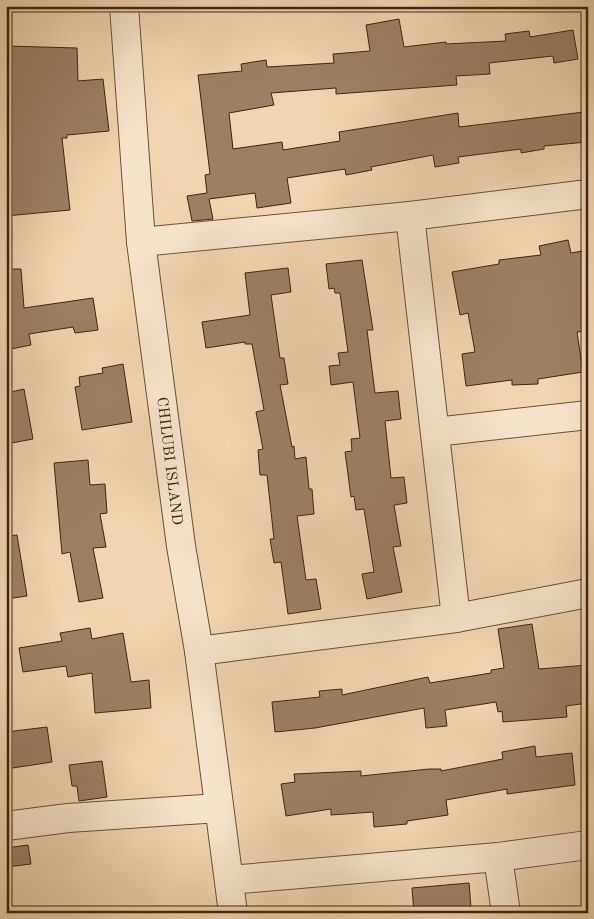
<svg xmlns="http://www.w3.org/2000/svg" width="594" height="919" font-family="'Old Standard TT',serif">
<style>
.building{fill:#9a8165;stroke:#3d2513}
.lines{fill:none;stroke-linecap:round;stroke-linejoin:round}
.minor-casing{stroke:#6a513a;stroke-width:30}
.minor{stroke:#f5e4cc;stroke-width:28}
.labels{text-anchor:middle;stroke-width:4.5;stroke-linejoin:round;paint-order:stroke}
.street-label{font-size:15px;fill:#3d2513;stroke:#f5e4cc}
</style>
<rect width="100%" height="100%" fill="#f0d6b0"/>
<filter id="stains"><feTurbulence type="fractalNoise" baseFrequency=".004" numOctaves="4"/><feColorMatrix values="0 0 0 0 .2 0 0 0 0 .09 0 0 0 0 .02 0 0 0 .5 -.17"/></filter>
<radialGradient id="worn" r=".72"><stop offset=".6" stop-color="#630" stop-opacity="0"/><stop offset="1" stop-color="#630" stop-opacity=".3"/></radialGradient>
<!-- building -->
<g class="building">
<polygon points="399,19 404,47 446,42 446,44 506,41 505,34 529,31 530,37 573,30 578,59 554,63 553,56 489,63 490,74 456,76 457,85 336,94 336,88 271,93 274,105 229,113 233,149 282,142 283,150 340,141 339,132 458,113 459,127 584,112 587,142 544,146 544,149 521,153 521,149 458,157 459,163 435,167 433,155 371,167 372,170 346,175 345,169 287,178 291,203 257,208 255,193 209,199 213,219 192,221 187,196 207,193 205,175 210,174 198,75 242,71 241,64 266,60 267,67 334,63 333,54 370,51 366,25"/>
<polygon points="6,46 77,48 78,81 103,79 109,131 67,135 67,138 62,138 70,210 6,216"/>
<polygon points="568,240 571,253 588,250 588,331 577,332 583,372 538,379 538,384 512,385 512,380 466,386 462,354 475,352 468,313 460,315 452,272 499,264 499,260 541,255 539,246"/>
<polygon points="362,260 373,330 367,330 375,393 398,391 401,419 385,421 391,478 404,477 407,503 394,505 401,546 393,547 402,592 367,599 362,574 374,572 364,509 356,510 354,496 351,497 345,452 352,451 351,439 360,438 353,382 331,385 329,366 340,365 338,353 348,352 340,293 335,293 334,288 329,289 326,264"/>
<polygon points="288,268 291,292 271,295 280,358 284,358 288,384 280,385 292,447 294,446 295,459 306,457 309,489 312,489 314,514 297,516 306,580 316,579 321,609 288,614 281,562 274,563 270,539 274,539 267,475 260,475 258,450 263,449 256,412 264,410 252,344 245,344 245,342 206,348 202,322 250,315 245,273"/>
<polygon points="6,269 21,269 24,308 93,298 98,330 75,333 73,327 29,334 31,345 6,350"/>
<polygon points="123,364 132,422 82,430 75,387 80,386 79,377 103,373 102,368"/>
<polygon points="24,389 33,439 6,444 6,393"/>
<polygon points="88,460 90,485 105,484 107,513 100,514 106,547 93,548 103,598 79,602 70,552 62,554 54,463"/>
<polygon points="17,535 27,596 6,599 6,536"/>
<polygon points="532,624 539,669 588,665 588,703 566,706 567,717 503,722 502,711 498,712 496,702 445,710 447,726 426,728 424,708 315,728 275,732 272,702 320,697 319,691 342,689 342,695 428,677 430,683 491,673 491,670 504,668 498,629"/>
<polygon points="90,628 92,639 123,633 131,682 149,680 151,708 95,713 92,673 68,677 66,666 23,672 19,648 62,641 60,633"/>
<polygon points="47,727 52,762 6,769 6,732"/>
<polygon points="535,746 536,757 572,753 575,785 507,794 507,789 446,800 448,815 407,821 407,824 374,827 373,812 331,815 331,809 286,816 281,784 295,782 294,774 361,771 361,776 429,769 441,769 441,771 503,759 502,752"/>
<polygon points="102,761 107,797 79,801 77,786 72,786 69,765"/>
<polygon points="28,845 31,864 6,867 6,848"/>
<polygon points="469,883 471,908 414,913 412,888"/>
</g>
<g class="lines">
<defs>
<g id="minor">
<polyline points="124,6 141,242 181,546 199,651 233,913"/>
<polyline points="410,216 456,618"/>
<polyline points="141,242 410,216 588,194"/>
<polyline points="435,432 588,415"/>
<polyline points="199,651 456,618 588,593"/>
<polyline points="6,826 68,818 219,808"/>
<polyline points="498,857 506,913"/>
<polyline points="229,880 498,857 588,845"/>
</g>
</defs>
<!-- minor casing -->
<use href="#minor" class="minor-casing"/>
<!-- minor -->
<use href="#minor" class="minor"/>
</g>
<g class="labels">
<!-- street labels -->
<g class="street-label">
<text transform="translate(170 461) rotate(83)" y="5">CHILUBI ISLAND</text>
</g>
</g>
<!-- margin -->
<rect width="594" height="919" fill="none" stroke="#f0d6b0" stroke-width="25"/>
<rect x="8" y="8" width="579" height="904" fill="none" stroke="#3d2513" stroke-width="2.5"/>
<rect x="12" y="12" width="569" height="894" fill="none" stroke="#3d2513"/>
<rect width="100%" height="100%" filter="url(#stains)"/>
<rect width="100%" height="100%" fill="url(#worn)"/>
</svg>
